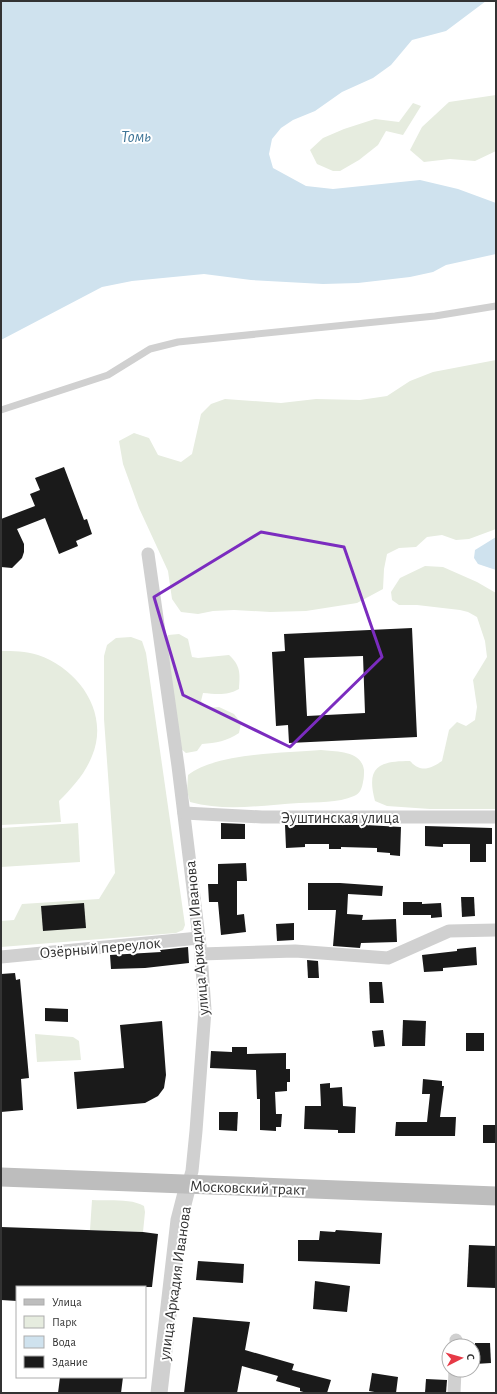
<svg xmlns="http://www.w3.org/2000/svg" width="497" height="1394" font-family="'Alegreya Sans',sans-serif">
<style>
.green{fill:#e6ecdf}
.water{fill:#cfe2ee}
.building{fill:#1a1a1a;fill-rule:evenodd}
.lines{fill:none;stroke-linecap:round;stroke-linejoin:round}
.service{stroke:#d0d0d0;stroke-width:7}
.minor{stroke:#d0d0d0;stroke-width:13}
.tertiary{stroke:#d0d0d0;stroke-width:17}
.secondary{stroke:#bdbdbd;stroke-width:19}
.marked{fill:none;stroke:#7b2cbf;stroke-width:3;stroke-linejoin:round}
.labels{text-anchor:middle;stroke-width:4;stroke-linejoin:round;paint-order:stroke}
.street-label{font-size:16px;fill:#333;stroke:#fff}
.water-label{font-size:17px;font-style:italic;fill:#3f7597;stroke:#fff}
</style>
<rect width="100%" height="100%" fill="#fff"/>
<!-- green -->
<g class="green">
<polygon points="496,95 496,151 475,161 450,159 424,162 410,150 422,127 449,102"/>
<polygon points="413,103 421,106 403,135 386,131 378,145 359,160 340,171 333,171 317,164 310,150 323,138 344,129 375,119 399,122"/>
<polygon points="496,360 496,529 469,539 456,540 442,535 427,537 416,547 399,548 387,554 384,569 383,589 357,603 306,611 270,612 234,610 213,611 198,614 181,612 172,599 168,571 139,508 123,464 119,441 134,433 149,438 158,455 181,462 192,454 201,414 211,404 225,399 281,403 316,399 360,400 387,396 410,381 433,372"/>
<path d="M 425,566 L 443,567 L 477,582 L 496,593 L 496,809 L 430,809 L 387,806 L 375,801 C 366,767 378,761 410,761 C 421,773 430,769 442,761 L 449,730 L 457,722 L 466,726 L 475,720 L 477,707 L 473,680 L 487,657 L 485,641 L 477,617 L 468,612 L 460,610 L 417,605 L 399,605 L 392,600 L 391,592 L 400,578 Z"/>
<path d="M 179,634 L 188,639 L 192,657 L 198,658 L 229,655 C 241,666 240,674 239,689 C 227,696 216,694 203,693 L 201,701 L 208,708 L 219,707 L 234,714 L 241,723 L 239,733 C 227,741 216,743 202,744 L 197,751 L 186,753 L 180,748 L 165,642 L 168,635 Z"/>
<polygon points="131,637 142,641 146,653 185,925 183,930 176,933 1,947 1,921 14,920 22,904 99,899 115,873 104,719 104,656 107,645 116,638"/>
<path d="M 1,651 C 13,651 26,651 38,655 C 79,669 110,713 92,756 C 85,774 72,788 59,801 L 61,822 L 1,825 Z"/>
<path d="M 321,750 C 336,752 361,750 364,770 C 364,774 364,778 363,782 C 362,788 360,794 354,796 C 338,803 317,802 299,803 C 263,805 226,812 190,802 L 187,791 L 188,775 C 216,753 285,753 321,750 Z"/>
<polygon points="78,823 80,862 1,867 1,828"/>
<polygon points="35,1034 73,1037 79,1041 81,1060 37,1062"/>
<path d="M 92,1200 C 107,1201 131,1198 144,1206 L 145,1212 L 143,1232 L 90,1230 Z"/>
</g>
<!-- water -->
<g class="water">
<polygon points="1,1 486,1 446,31 412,40 391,65 373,78 342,92 315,111 293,120 281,128 272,139 269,154 273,168 306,186 333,189 420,180 458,189 496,203 496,254 446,265 433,272 410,277 358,283 323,284 251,280 204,274 132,281 102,287 1,340"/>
<polygon points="496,537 496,570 478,564 474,558 475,550"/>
</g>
<!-- building -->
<g class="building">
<polygon points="64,467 84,520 87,519 92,534 76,541 78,546 59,554 45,518 17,529 24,544 24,552 22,558 12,568 1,567 1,519 35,506 30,494 40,490 35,478"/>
<path d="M 412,628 L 417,737 L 289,743 L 288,725 L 276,726 L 272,652 L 285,651 L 284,634 ZM 363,656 L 365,713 L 307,716 L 304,658 Z"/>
<polygon points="221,823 245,824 245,839 221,839"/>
<polygon points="285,825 366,825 401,827 400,856 390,855 390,853 377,852 377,848 341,847 341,849 329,849 329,844 305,844 305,847 286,848"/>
<polygon points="425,826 492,828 492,844 486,844 486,862 470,862 470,844 443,844 443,847 425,846"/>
<polygon points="246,863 247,881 237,881 237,915 244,914 246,932 221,935 218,902 209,902 208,884 218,884 218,864"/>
<polygon points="308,883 340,883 383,886 382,896 348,894 347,914 363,915 362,920 396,919 397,942 361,943 360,948 333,946 336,910 308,910"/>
<polygon points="461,897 474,897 475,916 462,917"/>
<polygon points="403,902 422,902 422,904 441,903 442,917 431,918 431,915 403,915"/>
<polygon points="84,903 86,928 43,931 41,906"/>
<polygon points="294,923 294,940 277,941 276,924"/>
<polygon points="188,947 189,963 145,968 111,969 110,955 161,952 160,950"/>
<polygon points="476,947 477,965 443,968 443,971 424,972 422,955 457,951 457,949"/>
<polygon points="307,960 318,961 319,978 308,978"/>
<polygon points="15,973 16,980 20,979 29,1078 21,1079 23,1110 1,1112 1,974"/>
<polygon points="369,982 382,982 384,1003 370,1003"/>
<polygon points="45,1008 68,1009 68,1022 45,1021"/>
<polygon points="403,1020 426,1021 425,1046 402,1046"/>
<polygon points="162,1021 166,1075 164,1088 158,1096 145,1103 77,1109 74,1072 124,1068 120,1025"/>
<polygon points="383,1030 385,1046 374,1047 372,1031"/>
<rect x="466" y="1033" width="18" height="18"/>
<polygon points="232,1047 247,1047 247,1054 286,1053 286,1069 290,1069 290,1082 287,1082 287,1091 275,1092 276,1114 282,1114 281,1127 276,1127 276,1131 260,1130 260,1099 257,1099 256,1070 210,1068 211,1051 232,1052"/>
<polygon points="423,1079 442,1081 442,1086 444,1086 440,1117 456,1117 455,1136 395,1136 396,1122 427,1122 430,1094 422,1094"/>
<polygon points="330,1083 330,1088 342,1087 343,1106 356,1107 355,1133 338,1133 338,1130 304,1129 305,1106 321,1106 320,1084"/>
<polygon points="219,1112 238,1112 237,1131 219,1130"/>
<rect x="483" y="1125" width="13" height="18"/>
<polygon points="1,1227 143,1232 158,1234 152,1287 17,1287 17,1301 1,1300"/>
<polygon points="336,1230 382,1233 380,1264 298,1261 298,1240 319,1240 320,1231 335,1232"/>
<polygon points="469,1245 496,1246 496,1288 467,1287"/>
<polygon points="198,1261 244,1264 243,1283 196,1280"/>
<polygon points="315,1281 350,1286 347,1312 313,1309"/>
<polygon points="193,1317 250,1322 245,1350 294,1364 292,1370 331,1380 327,1393 307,1393 300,1391 300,1388 276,1381 278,1376 242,1366 237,1393 184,1393"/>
<polygon points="475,1343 490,1343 491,1363 475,1364"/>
<polygon points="372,1373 398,1377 396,1393 380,1393 369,1391"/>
<polygon points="60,1377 123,1377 121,1393 58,1393"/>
<polygon points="426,1379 447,1380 446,1393 425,1393"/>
</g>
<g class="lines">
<!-- service -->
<polyline class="service" points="1,410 108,375 150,349 178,342 435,316 496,306"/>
<!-- minor -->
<g class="minor">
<polyline points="148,554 178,766 201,954 205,1010 196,1131 192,1171 188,1185"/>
<polyline points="184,813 262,817 496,817"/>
<polyline points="201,954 295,951 388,958 449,931 496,930"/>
<polyline points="1,957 199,938"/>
<polyline points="456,1346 456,1340"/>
<polyline points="454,1393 455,1370"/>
</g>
<!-- tertiary -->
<polyline class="tertiary" points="159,1393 179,1220 188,1185"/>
<!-- secondary -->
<polyline class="secondary" points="1,1177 496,1196"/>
</g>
<!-- marked area -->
<path class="marked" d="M 261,532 L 344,547 L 382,657 L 290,747 L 183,695 L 154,597 Z"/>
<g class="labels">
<!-- street labels -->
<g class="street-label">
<text x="340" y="823">Эуштинская улица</text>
<text transform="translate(196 938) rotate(-95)" y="6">улица Аркадия Иванова</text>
<text transform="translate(100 947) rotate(-5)" y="6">Озёрный переулок</text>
<text transform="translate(248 1187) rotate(2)" y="6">Московский тракт</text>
<text transform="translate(174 1283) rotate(-82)" y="6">улица Аркадия Иванова</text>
</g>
<!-- water labels -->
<g class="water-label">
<text x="136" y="142">Томь</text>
</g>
</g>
<!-- border -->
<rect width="497" height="1394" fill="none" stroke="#333333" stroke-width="4"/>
<!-- legend -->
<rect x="16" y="1286" width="130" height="92" fill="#ffffff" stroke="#adadad"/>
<rect x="24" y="1299" width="20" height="6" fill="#bdbdbd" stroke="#adadad"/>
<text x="52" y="1306" font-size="12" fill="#333333">Улица</text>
<rect x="24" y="1316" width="20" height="12" fill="#e6ecdf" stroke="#adadad"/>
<text x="52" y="1326" font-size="12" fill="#333333">Парк</text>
<rect x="24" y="1336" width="20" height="12" fill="#cfe2ee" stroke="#adadad"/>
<text x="52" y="1346" font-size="12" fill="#333333">Вода</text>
<rect x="24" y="1356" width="20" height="12" fill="#1a1a1a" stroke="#adadad"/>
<text x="52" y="1366" font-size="12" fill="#333333">Здание</text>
<!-- north arrow -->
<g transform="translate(461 1358) rotate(84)"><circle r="19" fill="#ffffff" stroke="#adadad"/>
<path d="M0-3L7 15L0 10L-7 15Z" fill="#e63946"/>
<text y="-6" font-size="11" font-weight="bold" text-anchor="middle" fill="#333333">С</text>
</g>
</svg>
